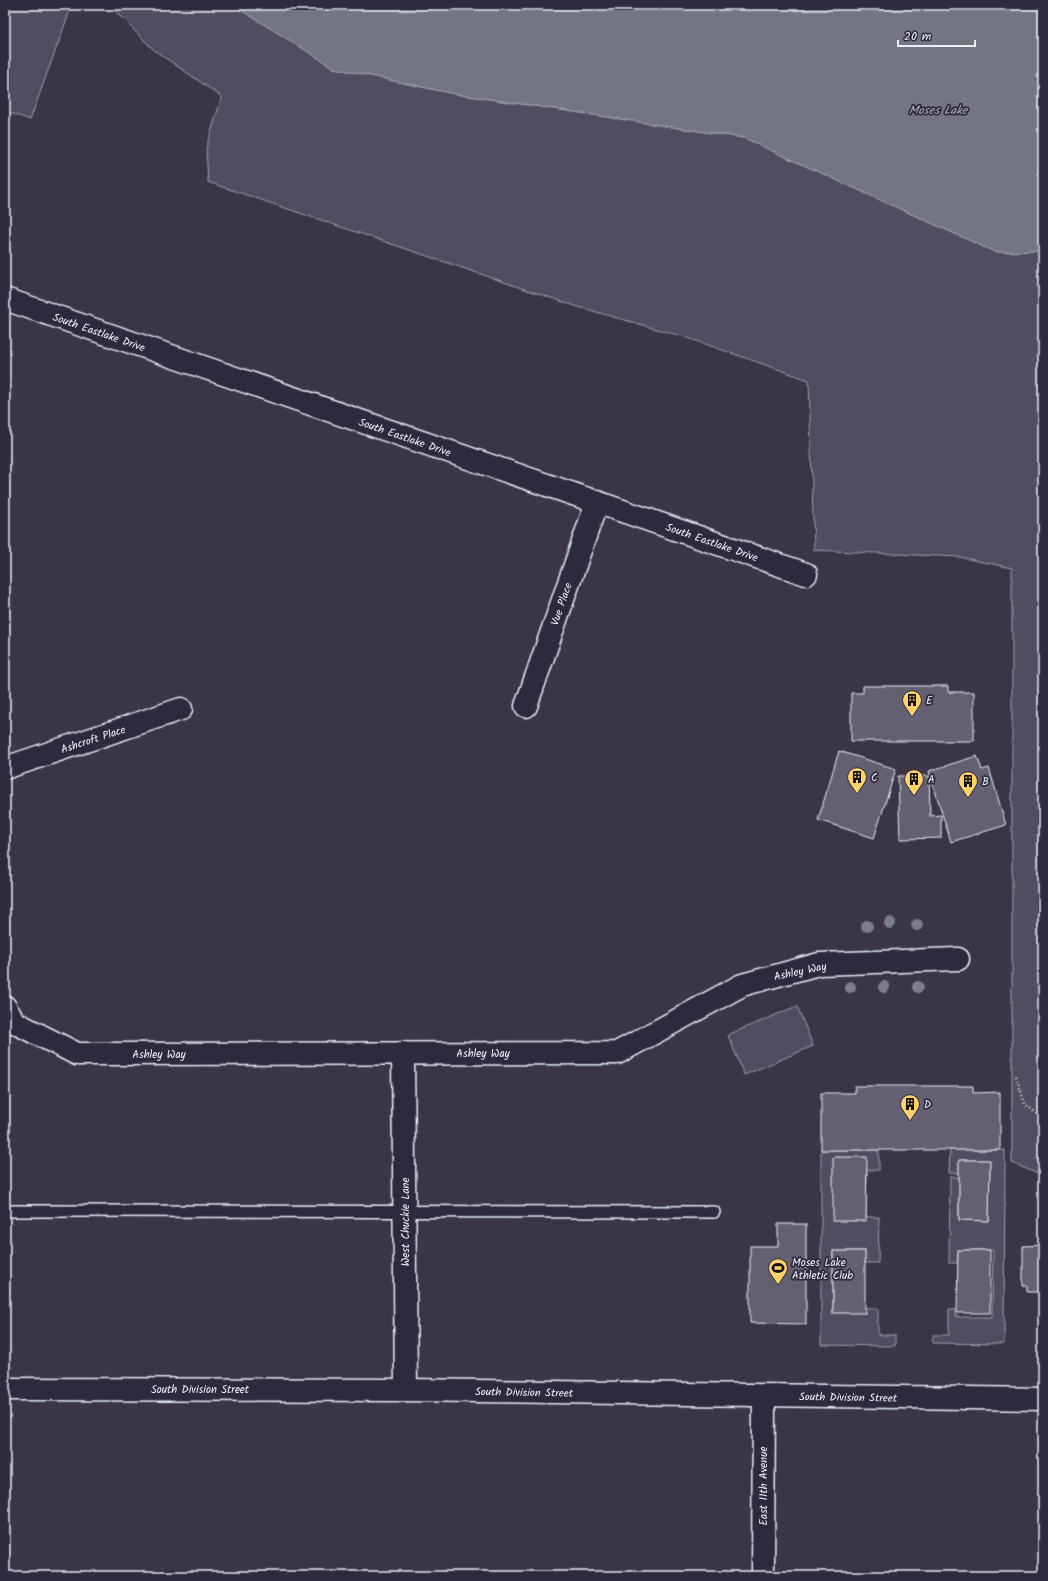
<svg xmlns="http://www.w3.org/2000/svg" width="1048" height="1581" font-family="Kalam,sans-serif">
<style>
.green{fill:#504e5f;stroke:#9ca0ac}
.water{fill:#737482;stroke:#a2a6b1}
.building{fill:#636171;stroke:#e8f1f8}
.lines{fill:none;stroke-linecap:round;stroke-linejoin:round}
.lane-casing{stroke:#e8f1f8;stroke-width:14}
.street-casing{stroke:#e8f1f8;stroke-width:25}
.secondary-casing{stroke:#e8f1f8;stroke-width:25}
.path{stroke:#e8f1f8;stroke-width:2.5;stroke-dasharray:1 3;stroke-linecap:butt}
.lane{stroke:#2f2a3d;stroke-width:11}
.street{stroke:#2f2a3d;stroke-width:22}
.secondary{stroke:#2f2a3d;stroke-width:22}
.tree{fill:#7d7e8b}
.labels{text-anchor:middle;stroke-width:3.5;stroke-linejoin:round;paint-order:stroke}
.street-label{font-size:11px;fill:#e8f1f8;stroke:#2f2a3d}
.poi-label{font-size:11px;fill:#e8f1f8;stroke:#2f2a3d;text-anchor:start}
.water-label{font-size:12px;font-style:italic;fill:#aeb2bd;stroke:#2f2a3d}
</style>
<rect width="100%" height="100%" fill="#3a3648"/>
<filter id="ink" filterUnits="userSpaceOnUse"><feTurbulence type="fractalNoise" baseFrequency=".025" numOctaves="2"/><feDisplacementMap in="SourceGraphic" scale="8" xChannelSelector="R" yChannelSelector="G"/><feConvolveMatrix kernelMatrix="1 2 1 2 8 2 1 2 1" color-interpolation-filters="sRGB"/></filter>
<g filter="url(#ink)">
<!-- green -->
<g class="green">
<polygon points="5,5 72,5 30,120 5,111"/>
<polygon points="109,5 233,5 334,68 450,93 744,138 995,252 1043,251 1043,1176 1012,1163 1012,568 959,557 814,550 809,380 685,337 575,306 208,182 206,148 222,97 154,50"/>
<polygon points="797,1006 813,1046 744,1075 728,1035"/>
<polygon points="821,1150 879,1150 879,1170 867,1170 866,1217 879,1217 878,1263 865,1263 865,1251 833,1251 833,1312 865,1308 878,1308 878,1335 895,1335 895,1346 821,1345"/>
<polygon points="950,1150 1005,1150 1004,1344 933,1343 933,1335 949,1335 949,1309 956,1310 956,1317 992,1317 993,1250 958,1250 957,1263 949,1263 950,1177 959,1177 959,1220 989,1221 990,1160 959,1160 959,1173 949,1173"/>
</g>
<!-- water -->
<polygon class="water" points="233,5 1043,5 1043,251 995,252 744,138 450,93 334,68"/>
<!-- building -->
<g class="building">
<polygon points="863,686 948,686 948,692 974,692 974,741 851,741 851,693 863,693"/>
<polygon points="839,751 896,769 874,838 818,820"/>
<polygon points="977,756 982,770 989,768 1006,825 951,842 929,771"/>
<polygon points="898,776 929,776 930,816 941,815 941,838 900,839"/>
<polygon points="855,1086 973,1086 973,1093 1000,1092 1000,1150 821,1150 821,1093 855,1093"/>
<polygon points="833,1157 867,1157 866,1221 833,1221"/>
<polygon points="959,1160 990,1160 989,1221 959,1220"/>
<polygon points="778,1224 806,1224 806,1324 750,1323 750,1246 778,1246"/>
<polygon points="1043,1245 1043,1292 1027,1292 1027,1286 1023,1286 1023,1246"/>
<polygon points="958,1250 990,1250 990,1313 957,1313"/>
<rect x="833" y="1251" width="32" height="62"/>
</g>
<g class="lines">
<defs>
<polyline id="lane" points="5,1211 714,1212"/>
<g id="street">
<polyline points="5,299 806,574"/>
<polyline points="526,706 597,502"/>
<polyline points="5,768 181,709"/>
<polyline points="5,1007 14,1022 77,1054 617,1053 742,985 819,964 958,959"/>
<polyline points="403,1053 406,1390"/>
<polyline points="763,1576 764,1396"/>
</g>
<polyline id="secondary" points="5,1389 406,1390 1043,1399"/>
</defs>
<!-- lane casing -->
<use href="#lane" class="lane-casing"/>
<!-- street casing -->
<use href="#street" class="street-casing"/>
<!-- secondary casing -->
<use href="#secondary" class="secondary-casing"/>
<!-- path -->
<polyline class="path" points="1016,1076 1025,1104 1043,1119"/>
<!-- lane -->
<use href="#lane" class="lane"/>
<!-- street -->
<use href="#street" class="street"/>
<!-- secondary -->
<use href="#secondary" class="secondary"/>
</g>
<!-- trees -->
<g class="tree">
<circle cx="890" cy="923" r="6"/>
<circle cx="917" cy="925" r="6"/>
<circle cx="867" cy="926" r="6"/>
<circle cx="850" cy="987" r="6"/>
<circle cx="884" cy="987" r="6"/>
<circle cx="918" cy="987" r="6"/>
</g>
</g>
<!-- icons -->
<defs>
<symbol id="building-pin" viewBox="-11 -11 22 30"><path d="M0 17L-7.5 6A9.5 9.5 0 1 1 7.5 6Z" fill="#ffd166" stroke="#2f2a3d"/><path d="M-4-6H4V6H1V3H-1V6H-4ZM-2.5-4.3h1.7v1.8h-1.7ZM.8-4.3h1.7v1.8H.8ZM-2.5-1h1.7V.8h-1.7ZM.8-1h1.7V.8H.8Z" fill="#111"/></symbol>
<symbol id="stadium-pin" viewBox="-11 -11 22 30"><path d="M0 17L-7.5 6A9.5 9.5 0 1 1 7.5 6Z" fill="#ffd166" stroke="#2f2a3d"/><path d="M0-5a6.5 5 0 1 0 0 10a6.5 5 0 1 0 0-10ZM-3.5-1.8h7v3.6h-7Z" fill="#111"/></symbol>
</defs>
<g fill-rule="evenodd">
<use href="#building-pin" x="901" y="689" width="22" height="30"/>
<use href="#building-pin" x="846" y="766" width="22" height="30"/>
<use href="#building-pin" x="903" y="768" width="22" height="30"/>
<use href="#building-pin" x="957" y="770" width="22" height="30"/>
<use href="#building-pin" x="899" y="1093" width="22" height="30"/>
<use href="#stadium-pin" x="767" y="1257" width="22" height="30"/>
</g>
<g class="labels">
<!-- street labels -->
<g class="street-label">
<text transform="translate(99 332) rotate(19)" y="4">South Eastlake Drive</text>
<text transform="translate(405 437) rotate(19)" y="4">South Eastlake Drive</text>
<text transform="translate(712 542) rotate(19)" y="4">South Eastlake Drive</text>
<text transform="translate(561 604) rotate(-71)" y="4">Vue Place</text>
<text transform="translate(93 739) rotate(-18)" y="4">Ashcroft Place</text>
<text transform="translate(800 971) rotate(-12)" y="4">Ashley Way</text>
<text x="483" y="1057">Ashley Way</text>
<text x="159" y="1058">Ashley Way</text>
<text transform="translate(405 1222) rotate(-90)" y="4">West Chuckie Lane</text>
<text x="200" y="1393">South Division Street</text>
<text transform="translate(524 1392) rotate(1)" y="4">South Division Street</text>
<text transform="translate(848 1397) rotate(1)" y="4">South Division Street</text>
<text transform="translate(763 1486) rotate(-90)" y="4">East 11th Avenue</text>
</g>
<!-- poi labels -->
<g class="poi-label">
<text x="926" y="704">E</text>
<text x="871" y="781">C</text>
<text x="928" y="783">A</text>
<text x="982" y="785">B</text>
<text x="924" y="1108">D</text>
<text x="792" y="1266">Moses Lake<tspan x="792" dy="13">Athletic Club</tspan></text>
</g>
<!-- water labels -->
<g class="water-label">
<text x="938" y="114">Moses Lake</text>
</g>
</g>
<!-- margin -->
<rect width="1048" height="1581" fill="none" stroke="#2f2a3d" stroke-width="20"/>
<rect x="10" y="10" width="1028" height="1561" fill="none" stroke="#e8f1f8" stroke-width="1.5" filter="url(#ink)"/>
<!-- scale -->
<path d="M898 40v6h77v-6" fill="none" stroke="#e8f1f8" stroke-width="2"/>
<text x="904" y="40" font-size="12" fill="#e8f1f8" stroke="#2f2a3d" stroke-width="3" paint-order="stroke">20 m</text>
</svg>
